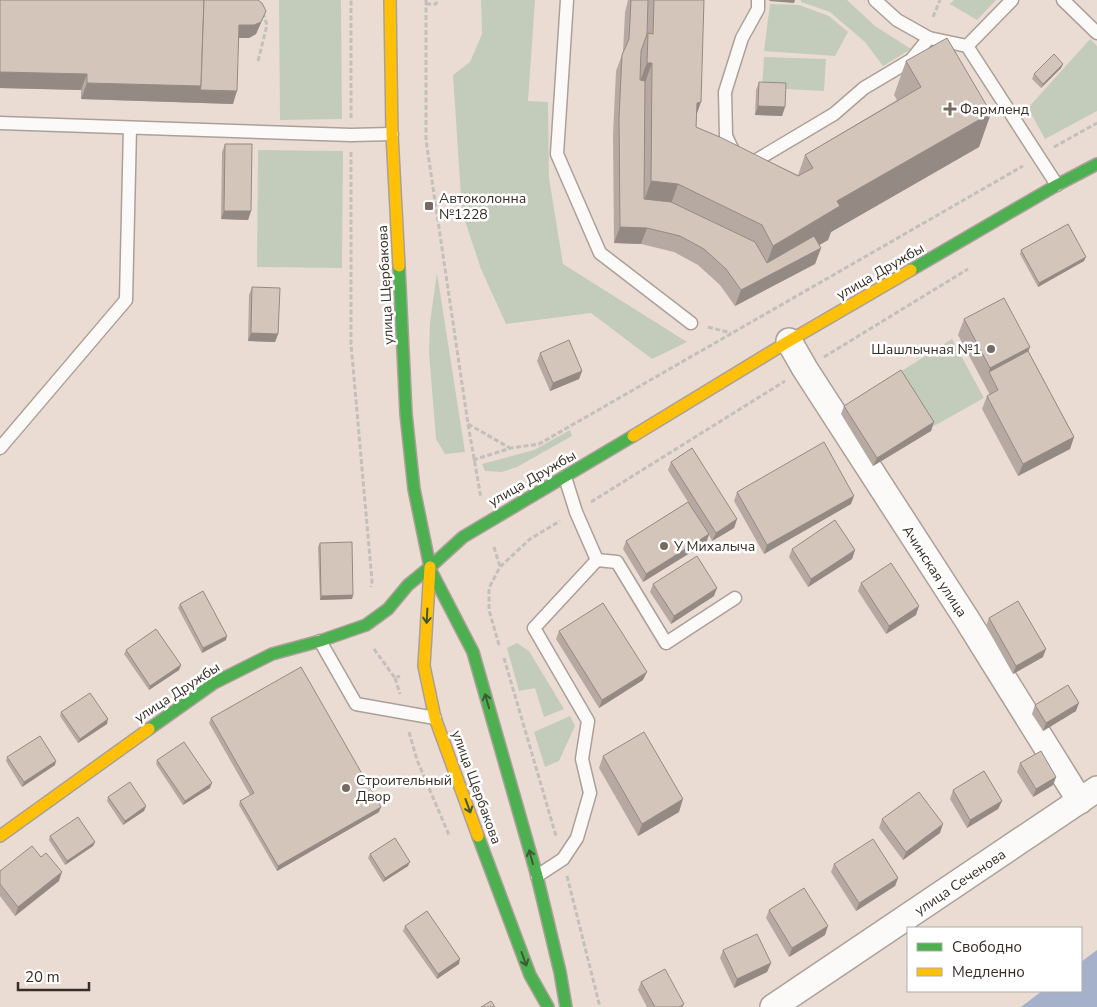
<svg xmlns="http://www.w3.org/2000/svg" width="1097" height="1007" font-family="'Nunito Sans',sans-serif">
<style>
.green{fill:#c3ccbb}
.water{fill:#a5b0cb}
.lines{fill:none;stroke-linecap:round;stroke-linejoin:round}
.lane-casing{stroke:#aba099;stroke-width:15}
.street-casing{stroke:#aba099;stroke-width:28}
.fast-casing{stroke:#aba099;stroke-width:14}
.slow-casing{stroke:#aba099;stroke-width:14}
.path{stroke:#c3bfba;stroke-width:3;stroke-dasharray:5 2.5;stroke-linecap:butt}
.lane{stroke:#fcfaf8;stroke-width:12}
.street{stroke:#fcfaf8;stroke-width:25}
.fast{stroke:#4caf50;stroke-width:11}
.slow{stroke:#ffc107;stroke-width:11}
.wall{fill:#b6a9a1}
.shaded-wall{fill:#948a83}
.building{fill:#d4c5bb;stroke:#948a83}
.oneway{stroke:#3e5a35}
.poi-dot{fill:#766a63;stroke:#fff;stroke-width:2}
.labels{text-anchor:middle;stroke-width:5;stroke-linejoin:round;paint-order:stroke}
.poi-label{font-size:14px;fill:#372d26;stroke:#fff;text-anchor:start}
.street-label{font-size:14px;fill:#372d26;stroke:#fff}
</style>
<rect width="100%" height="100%" fill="#ebdcd3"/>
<!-- green -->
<g class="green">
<polygon points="279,0 341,0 342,119 280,120"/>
<polygon points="481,0 535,0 528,101 548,102 549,178 563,264 687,342 652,359 591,313 506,324 481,269 462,212 453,75 470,62 482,34"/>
<polygon points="801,0 847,0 875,26 911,49 883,66 865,42 830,12 801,2"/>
<polygon points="954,0 996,0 977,20 950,4"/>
<polygon points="770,4 799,5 829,16 848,32 835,56 764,51"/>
<polygon points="1090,39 1097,46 1097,111 1045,139 1028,108"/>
<polygon points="764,57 826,59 824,91 762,88"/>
<polygon points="258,150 343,151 342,268 257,267"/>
<polygon points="437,273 465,452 445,454 436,439 429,353 430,322"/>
<polygon points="952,339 984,398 934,426 900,372"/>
<polygon points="570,430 572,436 517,467 502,472 485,471 482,464 534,450"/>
<polygon points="517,643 529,651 564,709 544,717 535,688 519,691 507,648"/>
<polygon points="570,716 575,726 559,761 545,767 534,732"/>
</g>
<!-- water -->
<polygon class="water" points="1097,950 1097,1007 1021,1007 1042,991 1081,991 1081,962"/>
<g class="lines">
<defs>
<g id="lane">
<polyline points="567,0 557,154 600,253 691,323"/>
<polyline points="758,0 758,9 742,38 725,92 726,136 736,157 750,164 834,114 864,88 911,60 929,38"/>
<polyline points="875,0 897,20 929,38 967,46 1057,185"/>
<polyline points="1063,0 1097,33"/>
<polyline points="967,46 1012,0"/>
<polyline points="0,123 351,135 392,134"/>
<polyline points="0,448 126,300 130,128"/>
<polyline points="565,477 576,512 597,560"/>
<polyline points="597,560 617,562 666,643 735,598"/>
<polyline points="320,641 356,704 435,718"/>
<polyline points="537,876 563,859 577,838 590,793 582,759 588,721 534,628 597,560"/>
</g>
<g id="street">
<polyline points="789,341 805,369 966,618 1080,801"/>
<polyline points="773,1007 1097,789"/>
</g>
<g id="fast">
<polyline points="399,266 406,414 414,489 430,567 463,537 633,436"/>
<polyline points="911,270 1057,185 1097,164"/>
<polyline points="430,569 473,652 537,876 560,972 566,1007"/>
<polyline points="149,729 214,683 272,654 320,641 366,625 388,609 408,585 430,567"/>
<polyline points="478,836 530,975 548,1007"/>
</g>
<g id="slow">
<polyline points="390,0 392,134 399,266"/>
<polyline points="633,436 789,341 911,270"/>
<polyline points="430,567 424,666 435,718 478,836"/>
<polyline points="0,836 149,729"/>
</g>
</defs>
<!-- lane casing -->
<use href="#lane" class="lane-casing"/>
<!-- street casing -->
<use href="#street" class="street-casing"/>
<!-- fast casing -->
<use href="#fast" class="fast-casing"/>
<!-- slow casing -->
<use href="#slow" class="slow-casing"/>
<!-- path -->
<g class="path">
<polyline points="426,0 426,140 468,424 481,498"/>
<polyline points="426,4 436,4 437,0"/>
<polyline points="933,17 940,0"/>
<polyline points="258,61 267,25 263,13"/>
<polyline points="351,118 351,0"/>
<polyline points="1054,147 1097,123"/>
<polyline points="351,152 351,344 372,581 371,587"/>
<polyline points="708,327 731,333"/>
<polyline points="824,357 968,269"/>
<polyline points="468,424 510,448"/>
<polyline points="473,460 511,448 539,444 1023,166"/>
<polyline points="591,502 785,381"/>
<polyline points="494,547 500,567"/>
<polyline points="499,645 489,610 489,588 500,567 530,539 560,521"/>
<polyline points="374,649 395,678 400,676"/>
<polyline points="504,658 556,836"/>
<polyline points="395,678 400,694"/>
<polyline points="409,732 417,760 449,835"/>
<polyline points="567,876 600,1007"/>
</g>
<!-- lane -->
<use href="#lane" class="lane"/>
<!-- street -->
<use href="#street" class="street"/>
<!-- fast -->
<use href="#fast" class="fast"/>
<!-- slow -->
<use href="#slow" class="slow"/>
</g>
<!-- wall -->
<g class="wall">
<polygon points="0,0 261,23 256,34 249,38 239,38 233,104 81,99 81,90 0,88"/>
<polygon points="628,0 704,0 696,127 798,175 805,155 897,100 894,95 906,61 991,113 979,147 831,232 828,240 819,245 821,248 815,264 735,306 720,285 698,265 674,252 641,244 614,243 613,134 616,71 623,52 625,12"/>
<polygon points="1063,64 1061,68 1041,88 1032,79 1034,74"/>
<polygon points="759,82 785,107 782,116 755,115 756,90"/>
<polygon points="225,144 251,211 248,220 221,219 222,152"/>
<polygon points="1021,250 1084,261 1038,287 1020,254"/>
<polygon points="252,287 278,334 275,342 248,341 249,295"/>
<polygon points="964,319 1028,351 1074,437 1070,449 1018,476 982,409 987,396 990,395 958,335"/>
<polygon points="540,353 582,371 579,379 550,391 537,361"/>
<polygon points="844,406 934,422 931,431 873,466 841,414"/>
<polygon points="671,462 737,519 734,528 712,541 709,535 706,543 643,582 623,549 626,541 688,502 668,470"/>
<polygon points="737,492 851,504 764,554 734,501"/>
<polygon points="320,543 353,595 352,599 320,600 318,547"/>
<polygon points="792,549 855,550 852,559 808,587 789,557"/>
<polygon points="861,583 916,615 886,634 858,591"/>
<polygon points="653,584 714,596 671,624 650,592"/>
<polygon points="180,604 226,640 202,653 178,608"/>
<polygon points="989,618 1043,657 1013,674 986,626"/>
<polygon points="559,631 643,680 599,708 556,639"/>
<polygon points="126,650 181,665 179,670 149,690 124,654"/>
<polygon points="1035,705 1076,711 1043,731 1032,714"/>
<polygon points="61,712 107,724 78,743 60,716"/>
<polygon points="211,718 379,812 277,871 239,805 240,801 250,795 209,723"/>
<polygon points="603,756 679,812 638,836 599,768"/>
<polygon points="7,757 55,765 22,787 6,761"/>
<polygon points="157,760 210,788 183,805 156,764"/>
<polygon points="1020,763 1056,777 1053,785 1033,797 1017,772"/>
<polygon points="953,790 1002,801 998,809 967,828 950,799"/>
<polygon points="108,797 146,806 144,811 123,825 107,801"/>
<polygon points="882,819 940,833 903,860 879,828"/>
<polygon points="50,836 95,842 93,846 65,865 49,840"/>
<polygon points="370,854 408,866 383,882 368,858"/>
<polygon points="834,864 898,878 895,886 856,911 831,872"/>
<polygon points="0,871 59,881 15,916 0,896"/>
<polygon points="769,910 825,935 789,957 766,918"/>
<polygon points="405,926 459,964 437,979 403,931"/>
<polygon points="723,950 771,963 767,972 734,988 720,958"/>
<polygon points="641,982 684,1004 683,1007 647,1007 638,990"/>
</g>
<!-- shaded-wall -->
<g class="shaded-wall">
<polygon points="770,0 795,0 794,3 769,1"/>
<polygon points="266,11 256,34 249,38 235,38 239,25"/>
<polygon points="647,63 652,63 640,97 634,96"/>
<polygon points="1063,64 1061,68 1041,88 1043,84"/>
<polygon points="0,72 87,74 81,90 0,88"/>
<polygon points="87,83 201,86 237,91 233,104 81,99"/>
<polygon points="701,102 689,136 697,103"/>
<polygon points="758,106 785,107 782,116 755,115"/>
<polygon points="991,113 979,147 831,232 828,240 761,279 773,246 837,201"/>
<polygon points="651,181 678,184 666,218 639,215"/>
<polygon points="224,211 251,211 248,220 221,219"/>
<polygon points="620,227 647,228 641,244 614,243"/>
<polygon points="821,248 815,264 735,306 741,290"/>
<polygon points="1086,257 1084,261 1038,287 1039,283"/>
<polygon points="251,333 278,334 275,342 248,341"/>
<polygon points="1030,347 1024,363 989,372 990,368"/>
<polygon points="582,371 579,379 550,391 553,383"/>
<polygon points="934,422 931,431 873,466 877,458"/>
<polygon points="1074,437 1070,449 1018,476 1023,464"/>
<polygon points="854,496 851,504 764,554 767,545"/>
<polygon points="737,519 734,528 712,541 716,533"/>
<polygon points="709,534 706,543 643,582 646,574"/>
<polygon points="855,550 852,559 808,587 811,579"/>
<polygon points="717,588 714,596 671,624 674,616"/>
<polygon points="353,595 352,599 320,600 321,596"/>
<polygon points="919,606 916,615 886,634 889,626"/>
<polygon points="227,636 226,640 202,653 203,648"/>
<polygon points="1046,649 1043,657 1013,674 1016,666"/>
<polygon points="181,665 179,670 149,690 150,686"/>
<polygon points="647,672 643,680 599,708 602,700"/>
<polygon points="1079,703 1076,711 1043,731 1046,723"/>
<polygon points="108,719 107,724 78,743 80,739"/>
<polygon points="56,761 55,765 22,787 24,782"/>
<polygon points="1056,777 1053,785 1033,797 1036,789"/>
<polygon points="212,783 210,788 183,805 185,801"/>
<polygon points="683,799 679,812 638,836 642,824"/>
<polygon points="1002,801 998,809 967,828 970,820"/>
<polygon points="146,806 144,811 123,825 125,821"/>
<polygon points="381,807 379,812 277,871 278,866"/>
<polygon points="943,824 940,833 903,860 906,852"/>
<polygon points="95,842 93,846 65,865 67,861"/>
<polygon points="410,862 408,866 383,882 385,878"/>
<polygon points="62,872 59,881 15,916 18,907"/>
<polygon points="898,878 895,886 856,911 859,903"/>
<polygon points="828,926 825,935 789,957 792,948"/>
<polygon points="460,959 459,964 437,979 438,974"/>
<polygon points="771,963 767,972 734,988 737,979"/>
</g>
<!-- building -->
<g class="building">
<polygon points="0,0 204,0 201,86 87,83 87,74 0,72"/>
<polygon points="204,0 258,0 262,3 266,11 261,22 254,25 239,25 237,91 200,90 201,86"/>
<polygon points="631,0 648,0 647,34 641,51 640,80 645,81 644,199 671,202 755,242 767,263 814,236 821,248 741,290 726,269 704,249 680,236 647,228 620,227 619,118 622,55 629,39"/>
<polygon points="654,0 704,0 701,102 697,103 696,127 722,138 798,176 813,168 805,155 921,87 906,61 947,38 991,113 837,201 840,206 773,246 762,225 678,184 651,181 652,63 647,63 648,33 653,34"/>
<polygon points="1054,54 1063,64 1043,84 1034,74"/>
<polygon points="759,82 786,83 785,107 758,106"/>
<polygon points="225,144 252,144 251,211 224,211"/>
<polygon points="1068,224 1086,257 1039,283 1021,250"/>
<polygon points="252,287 280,288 278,334 251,333"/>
<polygon points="1004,298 1030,347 990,368 964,319"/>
<polygon points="569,340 582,371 553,383 540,353"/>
<polygon points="1028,351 1074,437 1023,464 987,396 998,390 989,372"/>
<polygon points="901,370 934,422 877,458 844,406"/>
<polygon points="824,442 854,496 767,545 737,492"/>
<polygon points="692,448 737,519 716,533 671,462"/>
<polygon points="688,502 709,534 646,574 626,541"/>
<polygon points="835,520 855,550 811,579 792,549"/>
<polygon points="352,542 353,595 321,596 320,543"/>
<polygon points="697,556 717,588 674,616 653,584"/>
<polygon points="891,563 919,606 889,626 861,583"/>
<polygon points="203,591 227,636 203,648 180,604"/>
<polygon points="1018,601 1046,649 1016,666 989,618"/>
<polygon points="603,603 647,672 602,700 559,631"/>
<polygon points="156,629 181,665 150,686 126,650"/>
<polygon points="301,667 381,807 278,866 240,801 254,793 211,718"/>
<polygon points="1068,685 1079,703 1046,723 1035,705"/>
<polygon points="90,693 108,719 80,739 61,712"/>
<polygon points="644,732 683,799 642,824 603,756"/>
<polygon points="40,736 56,761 24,782 7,757"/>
<polygon points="184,742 212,783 185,801 157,760"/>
<polygon points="1041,751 1056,777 1036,789 1020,763"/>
<polygon points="984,771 1002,801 970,820 953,790"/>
<polygon points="130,782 146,806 125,821 108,797"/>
<polygon points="919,792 943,824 906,852 882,819"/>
<polygon points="78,817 95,842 67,861 50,836"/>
<polygon points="395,838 410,862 385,878 370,854"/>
<polygon points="873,839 898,878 859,903 834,864"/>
<polygon points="32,846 41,857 46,853 62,872 18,907 0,884 0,871"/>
<polygon points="804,888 828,926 792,948 769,910"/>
<polygon points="427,911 460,959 438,974 405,926"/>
<polygon points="757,934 771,963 737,979 723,950"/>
<polygon points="665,969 684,1004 679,1007 655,1007 641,982"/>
<polygon points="491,1001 495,1007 481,1007"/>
</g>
<!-- one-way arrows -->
<defs><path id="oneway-shaft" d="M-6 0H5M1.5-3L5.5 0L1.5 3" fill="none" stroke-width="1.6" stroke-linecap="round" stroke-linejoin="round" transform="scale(1.25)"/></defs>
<g class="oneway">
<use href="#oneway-shaft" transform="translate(427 616) rotate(93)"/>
<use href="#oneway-shaft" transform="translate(487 701) rotate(-106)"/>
<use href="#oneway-shaft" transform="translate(468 806) rotate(70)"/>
<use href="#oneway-shaft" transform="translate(531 857) rotate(-105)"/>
<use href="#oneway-shaft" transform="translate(524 959) rotate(70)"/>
</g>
<!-- markers -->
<g class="poi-dot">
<path d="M947.5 101.5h5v5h5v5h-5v5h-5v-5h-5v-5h5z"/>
<rect x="424" y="201" width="10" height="10" rx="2.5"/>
<circle cx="991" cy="349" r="5"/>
<circle cx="664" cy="546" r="5"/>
<circle cx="346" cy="788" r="5"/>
</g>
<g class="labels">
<!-- poi labels -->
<g class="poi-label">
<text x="960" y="114">Фармленд</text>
<text x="439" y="203">Автоколонна<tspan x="439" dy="16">№1228</tspan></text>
<text x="981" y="354" text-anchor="end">Шашлычная №1</text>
<text x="674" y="551">У Михалыча</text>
<text x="356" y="785">Строительный<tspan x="356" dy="16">Двор</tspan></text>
</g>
<!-- street labels -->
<g class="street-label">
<text transform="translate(880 271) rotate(-30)" y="5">улица Дружбы</text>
<text transform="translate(385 285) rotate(-93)" y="5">улица Щербакова</text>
<text transform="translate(532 478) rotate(-30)" y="5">улица Дружбы</text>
<text transform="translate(935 571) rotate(57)" y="5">Ачинская улица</text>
<text transform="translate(177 692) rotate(-33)" y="5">улица Дружбы</text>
<text transform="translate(477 787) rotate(70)" y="5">улица Щербакова</text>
<text transform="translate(960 882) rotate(-34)" y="5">улица Сеченова</text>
</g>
</g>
<!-- legend -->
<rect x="907" y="927" width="175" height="65" fill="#ffffff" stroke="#afaba8"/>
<rect x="917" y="943" width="25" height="8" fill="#4caf50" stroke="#afaba8"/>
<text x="952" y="952" font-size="15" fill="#372d26">Свободно</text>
<rect x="917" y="968" width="25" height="8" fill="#ffc107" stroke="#afaba8"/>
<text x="952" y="977" font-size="15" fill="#372d26">Медленно</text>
<!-- scale -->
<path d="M18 982v8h71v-8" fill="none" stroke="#372d26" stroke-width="2.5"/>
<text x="25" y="982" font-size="15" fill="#372d26" stroke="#ffffff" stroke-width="4" paint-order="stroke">20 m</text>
</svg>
